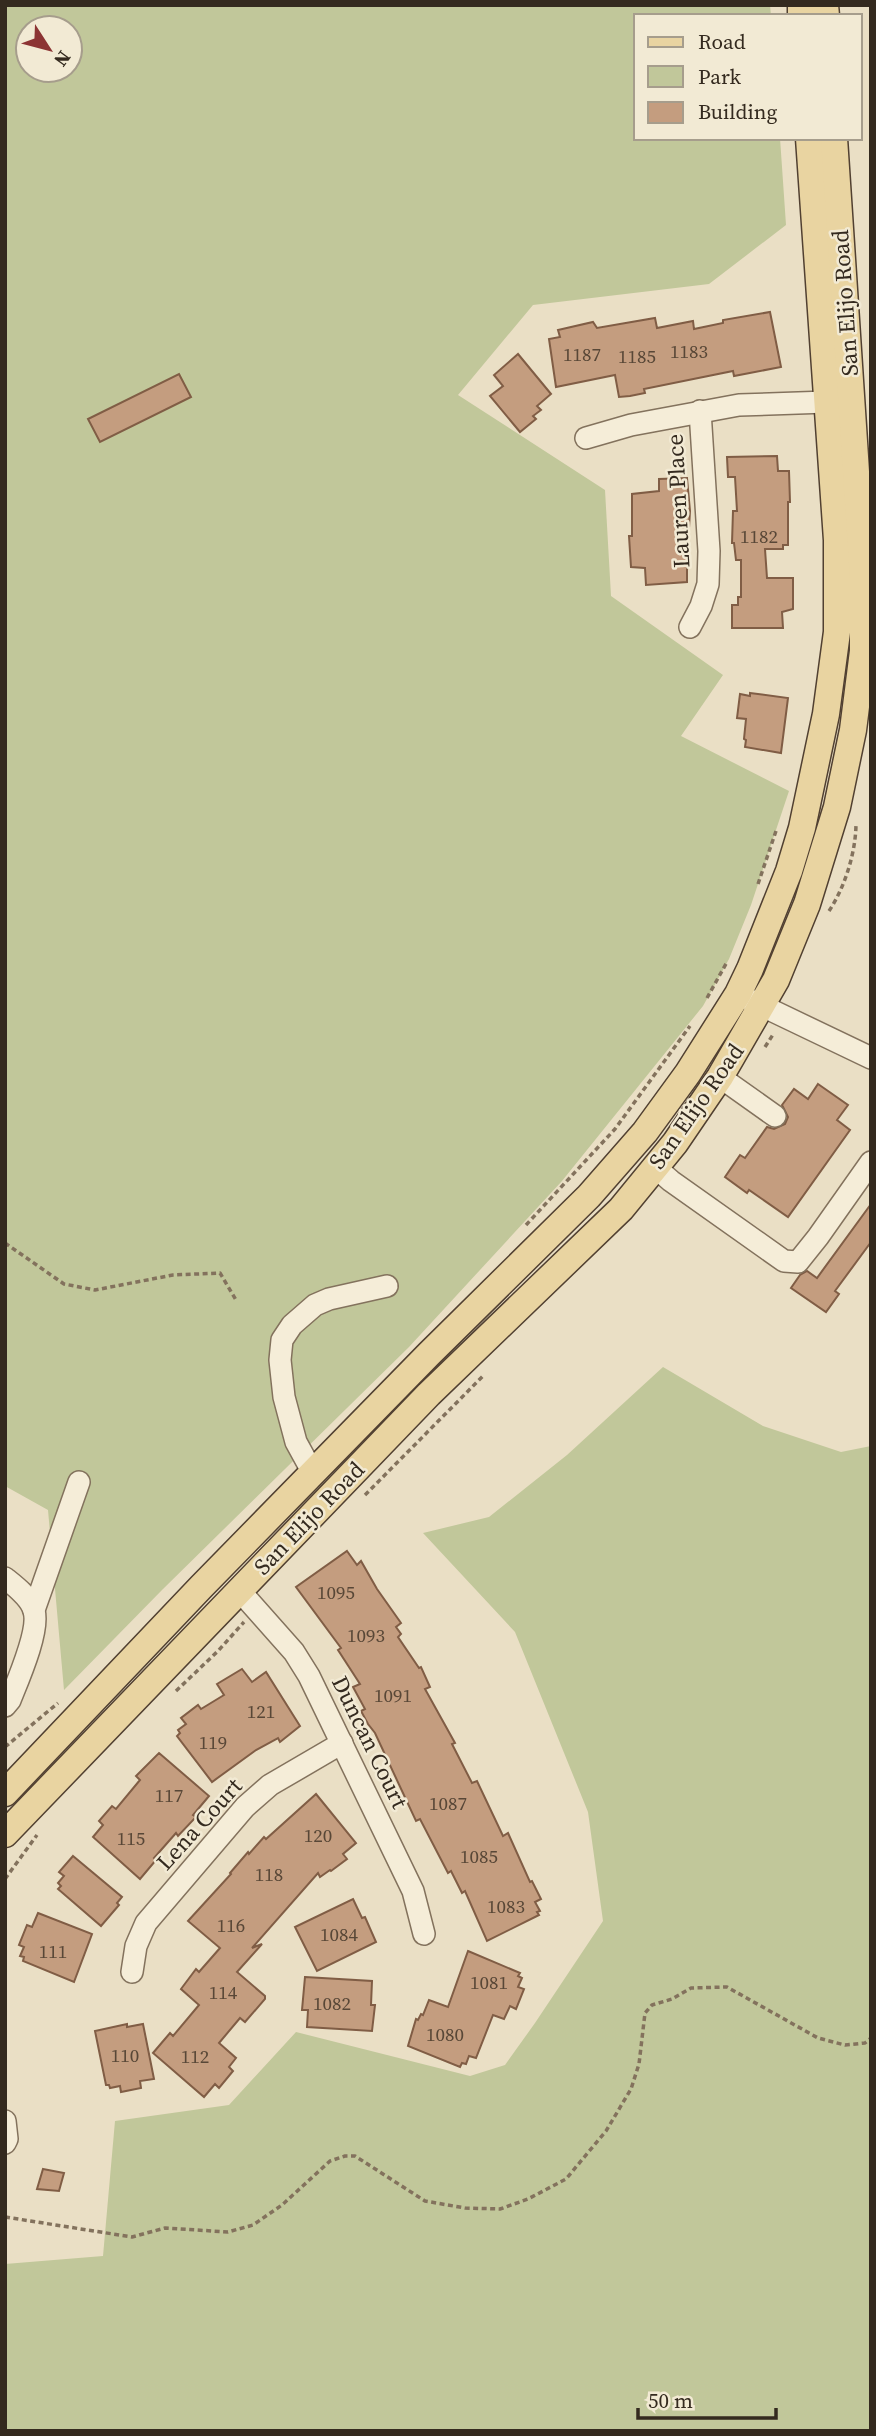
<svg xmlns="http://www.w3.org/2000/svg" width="876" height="2436" font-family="'Source Serif 4',serif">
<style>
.green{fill:#c1c79a;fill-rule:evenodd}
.building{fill:#c49d7f;stroke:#805d45;stroke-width:2}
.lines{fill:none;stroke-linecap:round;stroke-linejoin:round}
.minor-casing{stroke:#83725d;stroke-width:24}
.major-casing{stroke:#514031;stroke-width:29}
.path{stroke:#83725d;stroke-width:3.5;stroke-dasharray:5 3.5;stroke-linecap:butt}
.minor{stroke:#f5edd8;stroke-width:21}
.major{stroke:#e9d4a1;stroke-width:26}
.labels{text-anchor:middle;stroke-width:5;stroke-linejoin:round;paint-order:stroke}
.number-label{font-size:19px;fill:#584737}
.street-label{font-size:23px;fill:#342a1f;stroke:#f2ead4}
</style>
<rect width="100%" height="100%" fill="#eadfc5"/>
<!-- green -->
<g class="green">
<path d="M 5,5 L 770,5 L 771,16 L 636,16 L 636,138 L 780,138 L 786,225 L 709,284 L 533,305 L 458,395 L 605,490 L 611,596 L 723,675 L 681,736 L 789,791 L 751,905 L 729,959 L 703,1006 L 562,1181 L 409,1347 L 162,1590 L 64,1690 L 48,1510 L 5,1486 ZM 28,28 L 70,28 L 70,70 L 28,70 Z"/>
<polygon points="663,1367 763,1426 841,1452 871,1446 871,2431 5,2431 5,2264 103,2256 115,2121 229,2105 296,2032 470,2076 505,2065 535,2023 603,1921 588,1812 515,1632 423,1533 489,1517 567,1455"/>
</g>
<!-- building -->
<g class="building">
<polygon points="770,312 781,367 734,376 733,371 644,389 645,393 630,396 619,397 615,375 556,387 549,339 560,337 558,330 593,322 597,328 655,318 657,328 693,321 694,329 723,323 723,320"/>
<polygon points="518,354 551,394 537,406 541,410 533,416 536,419 520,432 490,396 503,386 494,375"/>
<polygon points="179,374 191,397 100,442 88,419"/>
<polygon points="777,456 778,471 789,471 790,502 788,502 788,545 783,545 783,549 765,549 767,578 793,578 793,609 782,612 783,628 732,628 732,605 738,605 738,597 741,597 741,560 736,560 734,543 732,543 733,511 737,511 735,477 728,477 727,457"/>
<polygon points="687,478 690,511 689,528 687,528 687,582 646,585 645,568 631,567 629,536 632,536 632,494 659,491 659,479"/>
<polygon points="750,693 788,698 781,753 745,747 746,740 744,739 746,719 737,718 740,694 750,696"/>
<polygon points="818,1084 848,1105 837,1120 850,1130 788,1217 749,1190 747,1193 725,1177 740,1155 745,1158 767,1127 774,1129 785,1124 788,1117 782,1105 794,1089 808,1099"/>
<polygon points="871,1204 871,1242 835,1291 839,1294 826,1312 791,1288 800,1275 807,1271 817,1278"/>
<polygon points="347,1551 357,1565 361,1561 377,1589 401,1623 396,1627 401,1634 398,1637 419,1668 421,1667 430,1687 425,1689 455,1743 452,1744 472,1783 477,1781 503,1836 508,1833 530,1882 532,1881 541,1899 535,1902 540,1911 537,1912 539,1915 487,1941 465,1891 462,1893 451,1871 448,1873 420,1819 416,1821 375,1733 368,1724 361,1711 365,1709 353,1687 360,1684 338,1650 341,1648 296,1587"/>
<polygon points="242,1669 252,1682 266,1672 300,1726 280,1742 278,1738 256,1750 212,1782 177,1736 180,1733 178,1730 186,1724 181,1718 198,1705 201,1709 224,1695 217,1684"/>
<polygon points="159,1753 209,1796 193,1815 196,1817 178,1836 176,1833 154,1858 156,1860 140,1879 93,1837 103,1825 99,1821 112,1806 116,1809 140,1780 136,1776"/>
<polygon points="316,1794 356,1843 343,1854 347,1859 331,1871 330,1870 320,1877 318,1873 252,1948 262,1944 237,1972 265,1996 265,1999 245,2022 240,2018 219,2043 236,2058 229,2067 233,2071 219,2088 215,2084 204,2097 153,2053 170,2033 173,2036 199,2005 181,1989 196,1969 199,1972 220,1948 188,1921 231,1874 230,1873 248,1852 249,1854 264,1837 266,1839"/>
<polygon points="73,1856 122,1897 117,1903 119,1905 101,1926 58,1889 61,1886 58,1883 64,1876 59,1872"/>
<polygon points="353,1899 362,1918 365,1917 376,1942 317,1971 295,1927"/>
<polygon points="38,1913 92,1934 74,1982 23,1961 24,1957 20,1956 24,1947 19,1945 27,1925 32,1927"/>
<polygon points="468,1951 520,1973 518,1976 522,1978 518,1987 524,1989 516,2009 510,2006 504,2019 493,2015 476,2058 469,2056 466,2064 462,2063 460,2067 408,2046 416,2019 418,2020 421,2014 423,2015 429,2000 448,2007"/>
<polygon points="305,1977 372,1981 371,2005 375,2005 372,2031 307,2027 308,2010 302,2010"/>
<polygon points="127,2024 127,2027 143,2024 154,2079 140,2081 141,2088 121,2092 120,2086 110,2088 109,2085 106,2085 95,2031"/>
<polygon points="43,2169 64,2173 59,2191 37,2189"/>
</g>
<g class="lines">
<defs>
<g id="minor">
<polyline points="586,438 631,425 739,405 827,402"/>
<polyline points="690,627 701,606 708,584 709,551 700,411"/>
<polyline points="750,1000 871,1058"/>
<polyline points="720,1077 775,1116"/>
<polyline points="655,1167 671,1181 784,1261 798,1262 818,1237 871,1162"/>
<polyline points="313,1473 296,1442 284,1397 280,1360 282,1340 292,1325 315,1305 329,1299 387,1286"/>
<path d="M 5,1578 C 15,1586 31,1598 34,1611 C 40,1630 18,1680 10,1700 L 5,1706"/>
<polyline points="239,1590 294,1652 309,1676 413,1891 424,1934"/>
<polyline points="34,1610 79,1482"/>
<polyline points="132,1972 136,1946 146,1923 245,1807 270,1785 342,1743"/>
<polyline points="5,2121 7,2139 5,2143"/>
</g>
<g id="major">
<polyline points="801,5 801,16"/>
<polyline points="825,5 826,16"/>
<polyline points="5,1793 201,1587 429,1354 589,1196 645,1132 688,1073 738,994 750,969 789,871 802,828 826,714 837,632 837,540 809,138"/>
<polyline points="5,1834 429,1394 621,1209 675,1143 720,1077 776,980 807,904 837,807 853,730 863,651 863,578 834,138"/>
</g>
</defs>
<!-- minor casing -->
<use href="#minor" class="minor-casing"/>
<!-- major casing -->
<use href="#major" class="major-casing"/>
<!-- path -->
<g class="path">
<polyline points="758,884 777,828"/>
<path d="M 829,911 C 845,887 856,852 856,823"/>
<polyline points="707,998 727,962"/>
<polyline points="765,1047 774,1033"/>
<polyline points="526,1225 615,1129 690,1026"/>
<polyline points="5,1243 64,1284 95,1290 173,1275 220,1273 236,1300"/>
<polyline points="365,1495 483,1376"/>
<polyline points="176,1691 218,1651 244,1622"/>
<polyline points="5,1747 58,1703"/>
<polyline points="5,1879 37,1835"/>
<polyline points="5,2217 132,2237 165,2228 228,2232 253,2225 282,2205 330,2161 345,2156 355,2156 425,2201 465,2208 500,2209 528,2199 566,2179 606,2131 631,2089 639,2064 645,2013 652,2005 672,1999 691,1988 727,1987 818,2038 845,2045 865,2043 871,2038"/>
</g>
<!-- minor -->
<use href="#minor" class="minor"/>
<!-- major -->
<use href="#major" class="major"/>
</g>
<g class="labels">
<!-- number labels -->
<g class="number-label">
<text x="689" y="358">1183</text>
<text x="582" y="361">1187</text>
<text x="637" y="363">1185</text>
<text x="759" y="543">1182</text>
<text x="336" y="1599">1095</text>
<text x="366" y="1642">1093</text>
<text x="393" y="1702">1091</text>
<text x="261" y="1718">121</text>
<text x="213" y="1749">119</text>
<text x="169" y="1802">117</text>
<text x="448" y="1810">1087</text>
<text x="318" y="1842">120</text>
<text x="131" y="1845">115</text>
<text x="479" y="1863">1085</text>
<text x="269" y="1881">118</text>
<text x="506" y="1913">1083</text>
<text x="231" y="1932">116</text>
<text x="339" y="1941">1084</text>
<text x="53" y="1958">111</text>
<text x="489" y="1989">1081</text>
<text x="223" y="1999">114</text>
<text x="332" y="2010">1082</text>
<text x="445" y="2041">1080</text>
<text x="125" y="2062">110</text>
<text x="195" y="2063">112</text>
</g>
<!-- street labels -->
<g class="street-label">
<text transform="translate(845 303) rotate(-94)" y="8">San Elijo Road</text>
<text transform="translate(678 501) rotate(-93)" y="8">Lauren Place</text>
<text transform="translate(696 1106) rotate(-55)" y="8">San Elijo Road</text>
<text transform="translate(309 1518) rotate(-46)" y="8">San Elijo Road</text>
<text transform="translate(370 1742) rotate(64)" y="8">Duncan Court</text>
<text transform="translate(199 1824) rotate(-48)" y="8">Lena Court</text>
</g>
</g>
<!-- border -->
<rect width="876" height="2436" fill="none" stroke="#342a1f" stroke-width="14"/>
<!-- legend -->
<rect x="634" y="14" width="228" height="126" fill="#f2ead4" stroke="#a69d8c" stroke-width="2"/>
<rect x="648" y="37" width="35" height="10" fill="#e9d4a1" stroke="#a69d8c" stroke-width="2"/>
<text x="698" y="49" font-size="21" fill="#342a1f">Road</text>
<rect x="648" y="66" width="35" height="21" fill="#c1c79a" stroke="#a69d8c" stroke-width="2"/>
<text x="698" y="84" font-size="21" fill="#342a1f">Park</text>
<rect x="648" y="102" width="35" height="21" fill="#c49d7f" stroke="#a69d8c" stroke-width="2"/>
<text x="698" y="119" font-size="21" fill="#342a1f">Building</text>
<!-- north arrow -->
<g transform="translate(49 49) rotate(126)"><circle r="33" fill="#f2ead4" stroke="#a69d8c" stroke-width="2"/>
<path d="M0-5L12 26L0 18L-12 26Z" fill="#8c3433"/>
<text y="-10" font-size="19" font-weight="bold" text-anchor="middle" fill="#342a1f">N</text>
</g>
<!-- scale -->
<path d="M638 2408v10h138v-10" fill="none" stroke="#342a1f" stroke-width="3.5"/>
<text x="648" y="2408" font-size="21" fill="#342a1f" stroke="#f2ead4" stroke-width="5" paint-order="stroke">50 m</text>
</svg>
